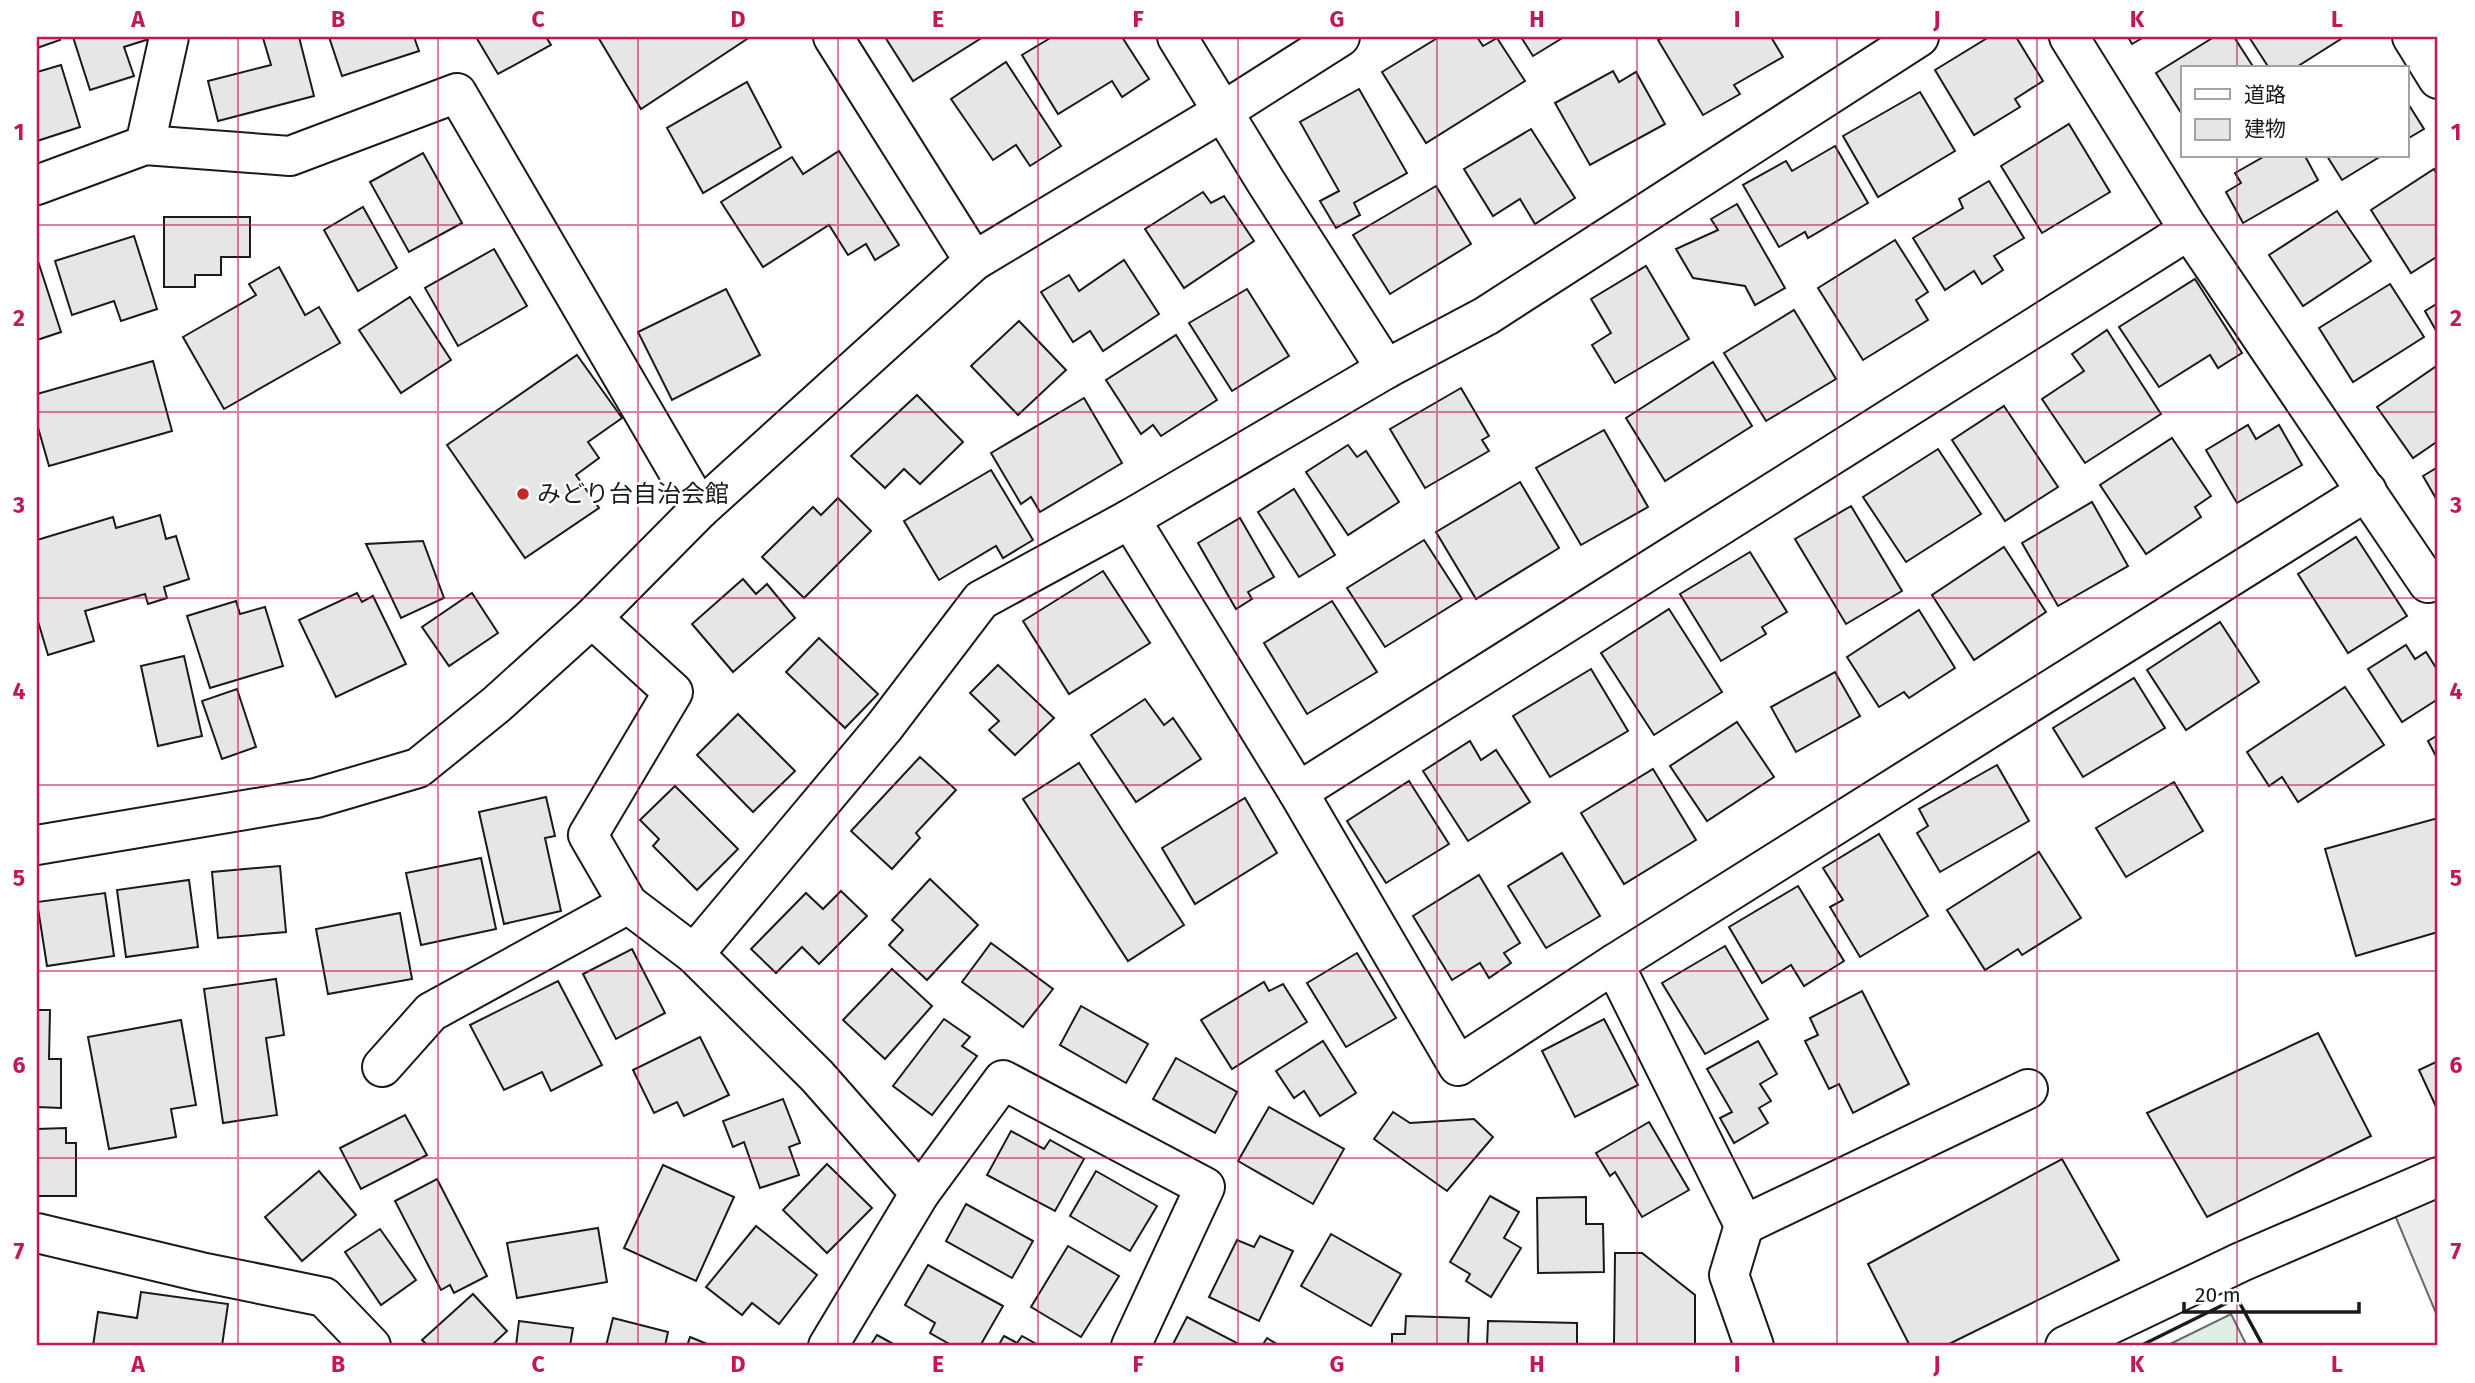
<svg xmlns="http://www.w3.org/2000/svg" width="2475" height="1383" font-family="'Fira Sans','Noto Sans JP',sans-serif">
	<rect width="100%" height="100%" fill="#fff"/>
	<!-- green -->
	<polygon fill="#e0efe3" stroke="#6a6a6a" stroke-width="2" points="2231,1314 2247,1346 2166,1346"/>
	<!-- parking -->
	<polygon fill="#ededed" stroke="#6a6a6a" stroke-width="2" points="2438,1195 2438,1318 2394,1213"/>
	<!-- building -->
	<g fill="#e6e6e6" stroke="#1a1a1a" stroke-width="2">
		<polygon points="37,37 59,37 60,40 37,48"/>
		<polygon points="73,37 145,37 146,40 124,47 134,76 90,90"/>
		<polygon points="299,37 314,96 218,121 208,81 271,65 263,38"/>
		<polygon points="329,37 414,37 419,51 342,76"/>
		<polygon points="476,37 546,37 551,45 498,74"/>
		<polygon points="598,37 750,37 641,109"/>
		<polygon points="885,37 983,37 913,81"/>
		<polygon points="1052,37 1122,37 1149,79 1122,97 1112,81 1058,114 1022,55"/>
		<polygon points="1439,37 1477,37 1483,46 1497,38 1525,81 1426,143 1382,72"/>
		<polygon points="1521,37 1564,37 1533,56"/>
		<polygon points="1665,37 1771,37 1783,57 1734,85 1740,94 1703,115 1658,40"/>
		<polygon points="1989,37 2016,37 2043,81 2015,99 2020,107 1974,135 1935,70"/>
		<polygon points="2128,37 2144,37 2132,44"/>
		<polygon points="2214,37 2234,37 2254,68 2183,68 2183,116 2156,73"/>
		<polygon points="2249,37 2344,37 2295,68 2269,68"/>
		<polygon points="1006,62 1061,146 1030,166 1016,145 993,160 951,99"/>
		<polygon points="61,65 80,127 37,141 37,72"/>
		<polygon points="1613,71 1619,82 1636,72 1665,124 1590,165 1555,103"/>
		<polygon points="747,82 781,147 703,193 667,128"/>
		<polygon points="1359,89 1407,173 1354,203 1360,215 1336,228 1320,201 1339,191 1300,122"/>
		<polygon points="1920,92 1955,151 1878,197 1843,136"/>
		<polygon points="2407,102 2424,129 2407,139"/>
		<polygon points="2069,124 2110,192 2042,233 2001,166"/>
		<polygon points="1531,129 1575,198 1535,224 1520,199 1493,216 1464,169"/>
		<polygon points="1835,146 1868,203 1808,238 1805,232 1779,247 1743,185 1786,161 1792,171"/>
		<polygon points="839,151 899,245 875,260 866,244 848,255 829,225 763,267 721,202 792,157 803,174"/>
		<polygon points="423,153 462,223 409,252 370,182"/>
		<polygon points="2265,156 2305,156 2318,180 2243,223 2226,192 2241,183 2235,173"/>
		<polygon points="2327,156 2381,156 2342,180"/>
		<polygon points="2434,169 2438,176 2438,256 2411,273 2371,210"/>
		<polygon points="1989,181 2024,238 1994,256 2003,270 1982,284 1974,271 1945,290 1913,238 1963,208 1959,199"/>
		<polygon points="1436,186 1471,244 1390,294 1353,235"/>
		<polygon points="1203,192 1211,203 1224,196 1254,241 1184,288 1145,229"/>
		<polygon points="1737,204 1785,288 1755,305 1745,286 1693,278 1676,249 1718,230 1711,219"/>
		<polygon points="363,207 397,268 358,291 324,230"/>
		<polygon points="2337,211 2371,261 2303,306 2269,255"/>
		<polygon points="164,217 250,217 250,257 221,257 221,275 195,275 195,287 164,287"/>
		<polygon points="134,236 157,309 121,321 114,301 72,315 55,261"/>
		<polygon points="1895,240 1928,292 1916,300 1928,320 1863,360 1818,288"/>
		<polygon points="494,249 527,306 458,346 425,288"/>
		<polygon points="37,258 61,332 37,340"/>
		<polygon points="1124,260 1159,314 1103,351 1090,331 1073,342 1041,292 1069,275 1079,291"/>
		<polygon points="1646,266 1689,339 1615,383 1592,345 1611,333 1591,299"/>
		<polygon points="279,267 305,315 319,307 340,343 224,409 183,337 256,295 249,284"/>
		<polygon points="2195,279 2242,353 2218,368 2210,355 2159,387 2119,327"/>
		<polygon points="2390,284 2424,337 2353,382 2319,328"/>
		<polygon points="726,289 760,355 672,400 638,332"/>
		<polygon points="1247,289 1289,356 1232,391 1189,323"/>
		<polygon points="410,297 451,360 401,393 359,330"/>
		<polygon points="2438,303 2438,334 2425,311"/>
		<polygon points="1794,310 1836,379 1766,421 1724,353"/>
		<polygon points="1019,321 1066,370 1018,415 971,366"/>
		<polygon points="2107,330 2161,414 2085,463 2042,399 2084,371 2072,354"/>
		<polygon points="1176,335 1217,400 1161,436 1153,425 1141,434 1106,380"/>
		<polygon points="577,355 622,418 588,442 599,458 576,475 599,508 525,558 447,445"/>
		<polygon points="153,361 172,431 49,466 37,424 37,394"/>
		<polygon points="1713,362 1752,426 1665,481 1626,418"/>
		<polygon points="2438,365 2438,441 2413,458 2377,407"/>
		<polygon points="1461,388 1489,436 1482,440 1489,451 1425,488 1390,429"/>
		<polygon points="917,395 963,442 920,484 904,469 885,488 851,456"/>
		<polygon points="1084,398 1122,463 1040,512 1031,497 1021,504 991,453"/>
		<polygon points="2004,406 2058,487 2005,521 1952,440"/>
		<polygon points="2248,425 2256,439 2279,425 2302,465 2237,503 2206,450"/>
		<polygon points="1604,430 1648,507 1581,545 1536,468"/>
		<polygon points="2172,438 2211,496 2195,507 2201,517 2146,554 2100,485"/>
		<polygon points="1348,445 1357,457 1366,451 1399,502 1348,535 1306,472"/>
		<polygon points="1938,449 1981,514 1906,562 1863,497"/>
		<polygon points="2438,467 2438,502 2423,476"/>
		<polygon points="991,470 1033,540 1003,558 996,546 939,580 904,521"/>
		<polygon points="1520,482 1559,548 1476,599 1436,532"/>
		<polygon points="1294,489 1335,555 1299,577 1258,512"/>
		<polygon points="838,498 871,531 804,598 762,557 813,507 821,515"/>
		<polygon points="2092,502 2128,566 2058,606 2022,543"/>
		<polygon points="1851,506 1902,591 1846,624 1795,539"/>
		<polygon points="160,515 166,539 176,536 189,579 164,587 167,598 148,604 145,594 85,611 94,641 48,655 37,618 37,540 113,517 116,528"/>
		<polygon points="1240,518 1274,577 1248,592 1252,599 1236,609 1198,543"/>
		<polygon points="2356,537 2407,616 2348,653 2298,574"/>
		<polygon points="1424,540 1462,599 1385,647 1347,588"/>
		<polygon points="423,541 444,598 401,618 366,544"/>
		<polygon points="2004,547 2046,612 1974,660 1932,595"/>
		<polygon points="1750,552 1787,612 1762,627 1766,634 1721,661 1680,594"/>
		<polygon points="1103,571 1150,643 1069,694 1023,621"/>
		<polygon points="743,579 756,594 767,584 795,618 733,672 692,624"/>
		<polygon points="357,593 362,602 373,596 406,664 336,697 299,620"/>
		<polygon points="472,593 498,633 449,666 422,627"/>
		<polygon points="236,601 240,614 265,607 283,666 210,688 187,616"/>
		<polygon points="1332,601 1377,672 1307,714 1264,643"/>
		<polygon points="1669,609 1722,692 1654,735 1601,653"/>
		<polygon points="1919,610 1955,668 1909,698 1904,692 1879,707 1847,657"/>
		<polygon points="2220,622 2259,682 2186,730 2147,670"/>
		<polygon points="819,638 878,694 845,728 786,672"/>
		<polygon points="2406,645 2415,659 2426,652 2438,671 2438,699 2402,722 2368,669"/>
		<polygon points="184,656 202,736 158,746 141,666"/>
		<polygon points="998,665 1054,718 1015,755 989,730 999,721 970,693"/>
		<polygon points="1591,669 1628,731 1550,777 1513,716"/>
		<polygon points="1835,672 1860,716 1796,752 1771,707"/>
		<polygon points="2134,678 2165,728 2083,777 2053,728"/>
		<polygon points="2345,687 2384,745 2298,802 2282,777 2269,786 2247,752"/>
		<polygon points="237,689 256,747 222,759 202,701"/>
		<polygon points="1145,699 1164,725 1173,718 1201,759 1136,802 1091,735"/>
		<polygon points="738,714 795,771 753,812 697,755"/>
		<polygon points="1737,722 1774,777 1707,821 1670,766"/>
		<polygon points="2438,735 2438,760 2428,741"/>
		<polygon points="1470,741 1481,760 1496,750 1530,802 1468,841 1423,771"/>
		<polygon points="920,757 956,790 916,833 920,838 892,869 851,831"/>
		<polygon points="1079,763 1184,925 1128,961 1023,799"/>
		<polygon points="1997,765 2029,821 1940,872 1917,833 1928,826 1919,809"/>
		<polygon points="1653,769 1696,840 1624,884 1581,813"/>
		<polygon points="1409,781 1449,844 1386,883 1347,821"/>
		<polygon points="2174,782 2203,831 2126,877 2096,828"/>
		<polygon points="675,786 738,849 697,890 653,846 659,839 640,820"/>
		<polygon points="546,797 555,836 545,838 561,911 504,924 479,812"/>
		<polygon points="1245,798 1277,853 1195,904 1162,848"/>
		<polygon points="2438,818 2438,932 2356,956 2325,849"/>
		<polygon points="1879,834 1928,916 1860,957 1830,907 1843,900 1823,868"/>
		<polygon points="2039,852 2081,918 2022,955 2018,949 1985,970 1947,910"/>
		<polygon points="1562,853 1600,916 1546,948 1508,886"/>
		<polygon points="481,858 496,929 421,945 406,873"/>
		<polygon points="280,866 286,932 218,938 212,872"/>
		<polygon points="1479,875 1520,943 1504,953 1511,963 1489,978 1480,963 1452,980 1413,916"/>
		<polygon points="930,879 978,925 927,980 889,945 903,930 892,920"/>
		<polygon points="189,880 198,947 126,957 117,890"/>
		<polygon points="1798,886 1844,961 1804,986 1791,965 1762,983 1729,927"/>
		<polygon points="841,891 867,916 819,964 802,947 776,973 751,949 806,893 823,909"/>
		<polygon points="105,893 114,956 47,966 37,902"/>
		<polygon points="400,913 412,979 328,994 316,929"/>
		<polygon points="991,943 1053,989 1023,1027 962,982"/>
		<polygon points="1725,946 1768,1019 1705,1054 1662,983"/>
		<polygon points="632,949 665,1013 616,1039 583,974"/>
		<polygon points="1357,953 1396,1018 1346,1047 1307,983"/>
		<polygon points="892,969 932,1006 885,1059 843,1020"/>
		<polygon points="276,979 284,1035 266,1038 277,1115 223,1123 204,989"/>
		<polygon points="558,981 602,1065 551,1091 542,1072 504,1090 470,1025"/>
		<polygon points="1264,982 1269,991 1283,984 1307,1022 1232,1069 1201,1020"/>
		<polygon points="1862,991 1909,1084 1853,1113 1839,1084 1829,1089 1805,1041 1818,1035 1810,1018"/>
		<polygon points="1081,1006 1148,1044 1126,1083 1060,1045"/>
		<polygon points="37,1010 50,1010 49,1059 61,1059 61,1108 37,1107"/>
		<polygon points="944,1019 970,1037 962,1046 977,1056 932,1115 893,1086"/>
		<polygon points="1604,1019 1638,1085 1575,1117 1542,1051"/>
		<polygon points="181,1020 196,1105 171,1109 176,1137 109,1149 88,1037"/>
		<polygon points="2318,1033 2371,1136 2207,1217 2147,1113"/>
		<polygon points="700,1037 729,1095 684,1116 677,1102 654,1113 633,1070"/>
		<polygon points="1323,1041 1356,1093 1320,1116 1304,1091 1294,1098 1276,1071"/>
		<polygon points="1758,1041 1777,1074 1760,1084 1771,1101 1759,1108 1768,1123 1734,1143 1720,1118 1732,1112 1707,1069"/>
		<polygon points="1176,1058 1237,1092 1215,1133 1153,1099"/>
		<polygon points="2438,1061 2438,1111 2419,1070"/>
		<polygon points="783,1099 800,1143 789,1147 799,1175 760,1188 744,1142 733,1147 723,1121"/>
		<polygon points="1269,1107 1344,1149 1313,1204 1238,1161"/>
		<polygon points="1393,1112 1410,1123 1474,1119 1493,1137 1447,1191 1374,1139"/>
		<polygon points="405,1115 427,1155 361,1189 340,1148"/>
		<polygon points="1649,1122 1689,1190 1642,1217 1615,1172 1610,1176 1596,1153"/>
		<polygon points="66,1128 66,1143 76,1143 76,1196 37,1196 37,1129"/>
		<polygon points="1011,1131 1044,1149 1050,1140 1084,1159 1055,1211 987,1175"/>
		<polygon points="2062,1159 2119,1260 1945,1346 1910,1346 1868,1264"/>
		<polygon points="827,1164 872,1208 827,1253 783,1210"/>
		<polygon points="663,1165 734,1197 696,1281 624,1248"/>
		<polygon points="319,1171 356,1215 302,1261 265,1217"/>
		<polygon points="1096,1171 1157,1206 1130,1251 1070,1216"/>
		<polygon points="437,1179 487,1276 454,1293 450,1285 441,1290 395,1201"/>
		<polygon points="1490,1196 1519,1212 1504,1238 1521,1248 1491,1297 1466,1281 1470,1274 1450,1262"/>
		<polygon points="1586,1197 1586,1224 1603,1224 1604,1272 1538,1273 1537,1198"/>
		<polygon points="966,1204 1033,1241 1012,1278 946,1241"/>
		<polygon points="756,1226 817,1275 779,1324 752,1303 742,1315 706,1287"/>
		<polygon points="598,1228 607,1282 517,1298 507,1243"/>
		<polygon points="380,1229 416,1280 381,1305 345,1252"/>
		<polygon points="1331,1234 1401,1274 1371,1326 1301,1286"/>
		<polygon points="1260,1236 1293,1251 1259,1321 1209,1297 1237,1240 1254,1247"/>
		<polygon points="1068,1246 1119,1276 1081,1337 1031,1307"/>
		<polygon points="1615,1253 1642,1253 1695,1295 1695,1346 1614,1346"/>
		<polygon points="928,1265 1003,1306 980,1346 953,1346 930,1333 935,1323 905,1305"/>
		<polygon points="141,1292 228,1304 222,1346 93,1346 98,1312 137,1318"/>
		<polygon points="473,1294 507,1331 491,1346 428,1346 422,1340"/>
		<polygon points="1406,1316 1469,1318 1468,1346 1392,1346 1392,1334 1405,1334"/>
		<polygon points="1187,1317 1237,1343 1235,1346 1172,1346"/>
		<polygon points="613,1318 668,1332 665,1346 606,1346"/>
		<polygon points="519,1321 573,1328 570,1346 516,1346"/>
		<polygon points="1488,1321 1577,1323 1577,1346 1487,1346"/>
		<polygon points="877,1335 897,1346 870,1346"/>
		<polygon points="1004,1336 1017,1343 1022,1336 1040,1346 998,1346"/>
		<polygon points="690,1337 712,1346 687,1346"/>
		<polygon points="1267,1338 1280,1346 1262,1346"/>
	</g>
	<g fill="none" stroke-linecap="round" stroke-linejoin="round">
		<defs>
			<g id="minor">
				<polyline points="833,37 974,261"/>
				<polyline points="1177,37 1266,182 1386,369"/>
				<polyline points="2069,37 2189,230 2428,583 2438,579"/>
				<polyline points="2412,37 2438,79"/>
				<polyline points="145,145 169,37"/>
				<polyline points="37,185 145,145 290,156 457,93 700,509"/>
				<polyline points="1130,519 1298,792 1458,1066 1614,964 2367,491"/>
				<polyline points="592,618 673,692 588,835 628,904 694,954 817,1076 920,1193"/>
				<polyline points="1298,792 2189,230"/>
				<polyline points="37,845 316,798 418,768 497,704 592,618 700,509 974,261 1222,112 1340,37"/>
				<polyline points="694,954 885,726 981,600 1130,519 1386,369 1486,316 1919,37"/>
				<polyline points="1614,964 1744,1225 2028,1089"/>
				<polyline points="382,1067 431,1012 628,904"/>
				<polyline points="1744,1225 1729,1275 1754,1346"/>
				<polyline points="37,1233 201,1272 324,1297 371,1346"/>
				<polyline points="828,1346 920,1193 1003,1080 1205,1187 1131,1346"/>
				<polyline points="2065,1346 2241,1262 2438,1177"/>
			</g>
		</defs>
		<!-- minor casing -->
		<use href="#minor" stroke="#1a1a1a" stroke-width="42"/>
		<!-- minor -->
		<use href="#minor" stroke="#fff" stroke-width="38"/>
		<!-- wall -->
		<polyline stroke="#1a1a1a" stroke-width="3.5" points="2140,1346 2237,1298 2263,1346"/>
	</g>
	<!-- grid -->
	<path fill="none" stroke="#c2185b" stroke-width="2" stroke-opacity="0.55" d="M238,37V1346M438,37V1346M638,37V1346M838,37V1346M1038,37V1346M1238,37V1346M1437,37V1346M1637,37V1346M1837,37V1346M2037,37V1346M2237,37V68M2237,156V1346M37,225H2438M37,412H2438M37,598H2438M37,785H2438M37,971H2438M37,1158H2438"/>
	<!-- markers -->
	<circle fill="#c62828" stroke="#fff" stroke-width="2.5" cx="523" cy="494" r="7"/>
	<g text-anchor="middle" stroke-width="5" stroke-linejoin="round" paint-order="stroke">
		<!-- poi labels -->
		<g font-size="24" fill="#1a1a1a" stroke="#fff" text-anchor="start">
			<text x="537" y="502">みどり台自治会館</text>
		</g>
	</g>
	<!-- border -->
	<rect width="2475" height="1383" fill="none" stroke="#ffffff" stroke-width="77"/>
	<!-- legend -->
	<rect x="2181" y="66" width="228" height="91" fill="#ffffff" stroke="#a3a3a3" stroke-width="2"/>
	<rect x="2195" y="89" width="35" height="10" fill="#ffffff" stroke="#a3a3a3" stroke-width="2"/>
	<text x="2244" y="102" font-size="21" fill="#1a1a1a">道路</text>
	<rect x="2195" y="119" width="35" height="21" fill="#e6e6e6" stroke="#a3a3a3" stroke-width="2"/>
	<text x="2244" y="136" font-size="21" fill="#1a1a1a">建物</text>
	<!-- scale -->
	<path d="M2184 1302v10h175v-10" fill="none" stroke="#1a1a1a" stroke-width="3.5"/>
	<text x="2195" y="1302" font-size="21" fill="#1a1a1a" stroke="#ffffff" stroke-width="5" paint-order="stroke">20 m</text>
	<rect x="38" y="38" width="2398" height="1306" fill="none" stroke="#c2185b" stroke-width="2.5"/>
	<g font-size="23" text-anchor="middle" font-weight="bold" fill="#c2185b">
		<text x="138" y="27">A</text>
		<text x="338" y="27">B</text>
		<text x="538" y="27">C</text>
		<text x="738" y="27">D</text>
		<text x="938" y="27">E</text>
		<text x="1138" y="27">F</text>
		<text x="1337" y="27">G</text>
		<text x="1537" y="27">H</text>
		<text x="1737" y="27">I</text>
		<text x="1937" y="27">J</text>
		<text x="2137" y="27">K</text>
		<text x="2337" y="27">L</text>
		<text x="19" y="140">1</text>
		<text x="2456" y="140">1</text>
		<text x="19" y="326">2</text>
		<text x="2456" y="326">2</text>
		<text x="19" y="513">3</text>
		<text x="2456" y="513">3</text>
		<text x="19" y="699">4</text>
		<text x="2456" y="699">4</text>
		<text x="19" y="886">5</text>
		<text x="2456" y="886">5</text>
		<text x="19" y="1073">6</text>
		<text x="2456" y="1073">6</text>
		<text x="19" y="1259">7</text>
		<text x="2456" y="1259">7</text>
		<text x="138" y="1372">A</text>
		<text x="338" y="1372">B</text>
		<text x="538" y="1372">C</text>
		<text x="738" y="1372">D</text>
		<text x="938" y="1372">E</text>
		<text x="1138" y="1372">F</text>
		<text x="1337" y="1372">G</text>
		<text x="1537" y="1372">H</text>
		<text x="1737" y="1372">I</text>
		<text x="1937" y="1372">J</text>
		<text x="2137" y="1372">K</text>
		<text x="2337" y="1372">L</text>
	</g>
</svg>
